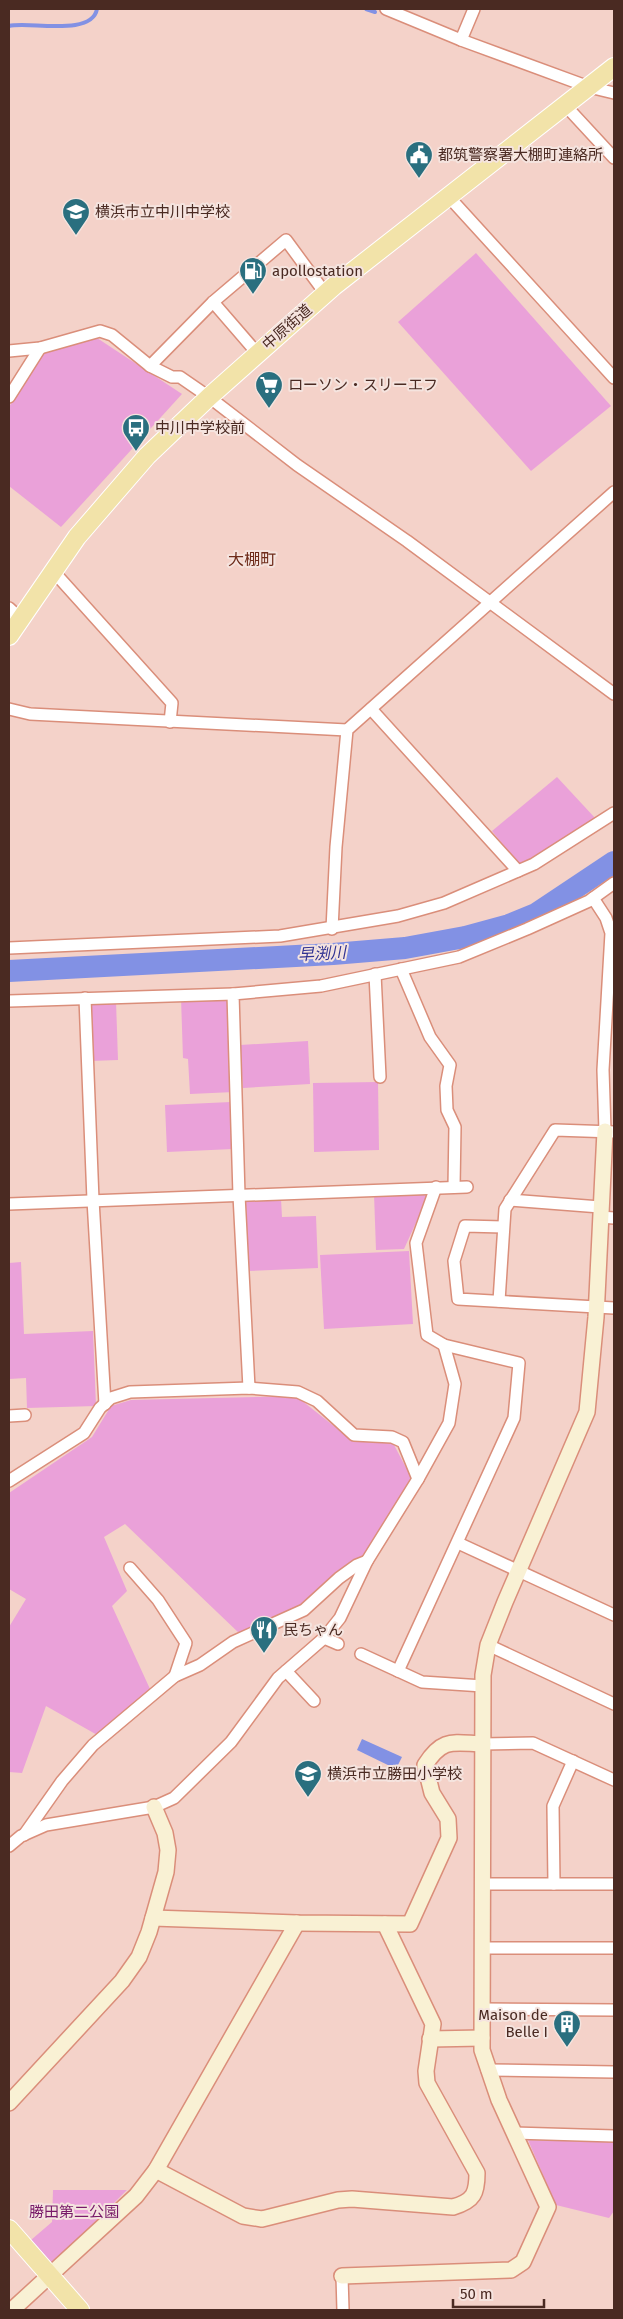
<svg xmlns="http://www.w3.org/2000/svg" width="623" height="2319" font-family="'Fira Sans','Noto Sans JP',sans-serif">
	<rect width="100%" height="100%" fill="#f4d2c9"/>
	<!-- green -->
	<g fill="#eaa1d9">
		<polygon points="476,253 611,406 531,471 398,322"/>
		<polygon points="97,338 182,394 61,527 9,486 9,407 44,349"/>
		<polygon points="557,777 596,819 520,866 492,831"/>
		<polygon points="230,996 234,1092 190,1094 188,1059 183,1058 181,998"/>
		<polygon points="116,1001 118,1060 90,1061 88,1002"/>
		<polygon points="308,1041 310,1084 243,1088 240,1045"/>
		<polygon points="378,1082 379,1150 314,1152 313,1083"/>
		<polygon points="231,1102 233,1149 167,1152 165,1105"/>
		<polygon points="430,1192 404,1249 376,1250 374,1194"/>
		<polygon points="281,1199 282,1217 316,1216 318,1268 248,1271 246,1200"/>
		<polygon points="409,1251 413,1324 324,1329 320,1255"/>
		<polygon points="21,1262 24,1334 93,1331 96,1406 27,1408 26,1378 9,1379 9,1263"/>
		<polygon points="296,1396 349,1438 393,1443 412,1479 364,1554 301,1607 240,1634 125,1524 104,1537 127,1591 112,1606 150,1689 99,1736 46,1706 22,1773 9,1772 9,1627 26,1599 9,1589 9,1493 92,1437 111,1406 131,1400"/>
		<polygon points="528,2140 614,2142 614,2211 609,2218 556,2205"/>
		<polygon points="53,2190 127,2190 53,2264 31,2240 52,2222"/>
	</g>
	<!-- water -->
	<polygon fill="#8291e4" points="362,1739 402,1757 396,1769 357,1750"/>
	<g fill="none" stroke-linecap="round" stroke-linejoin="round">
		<!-- stream -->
		<g stroke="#8291e4" stroke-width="4">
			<polyline points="366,9 375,12"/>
			<path d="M9,26C28,21 92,37 97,9"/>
		</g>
		<!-- river -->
		<polyline stroke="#8291e4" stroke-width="22" points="9,971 333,954 405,948 465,937 509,925 536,914 614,862"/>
		<defs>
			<g id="street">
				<polyline points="386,9 461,40 589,87 614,93"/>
				<polyline points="461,40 474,9"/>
				<polyline points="565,105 614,158"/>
				<polyline points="449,197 614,378"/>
				<polyline points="213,302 257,353"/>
				<polyline points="9,351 40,348 100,331 112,335 150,366 172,377 180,377 209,397 297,465 407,541 614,694"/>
				<polyline points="150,366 213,302 286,240 325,293"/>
				<polyline points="9,397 40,348"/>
				<polyline points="54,572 172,703 170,722"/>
				<polyline points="9,608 21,619"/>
				<polyline points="9,709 30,714 347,730"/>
				<polyline points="371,709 518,871"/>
				<polyline points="593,898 606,918 611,933 603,1070 605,1131"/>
				<polyline points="332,929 336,847 347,730 614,492"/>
				<polyline points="9,948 280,936 398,916 444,903 534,864 614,813"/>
				<polyline points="401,969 430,1037 450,1065 446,1086 447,1110 455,1127 454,1187"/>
				<polyline points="375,974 380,1077"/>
				<polyline points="85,998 93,1200 105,1404"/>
				<polyline points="9,1001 233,994"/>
				<polyline points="510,1200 600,1207"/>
				<polyline points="9,1204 467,1187"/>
				<polyline points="600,1217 614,1218"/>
				<polyline points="503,1227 465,1226 454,1261 458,1299 614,1308"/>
				<polyline points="499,1301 505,1209 555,1130 614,1132"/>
				<polyline points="249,1388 239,1195 233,994 321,986 459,957 527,929 589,901 614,883"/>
				<polyline points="9,1416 25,1415"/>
				<polyline points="9,1481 84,1433 100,1408 111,1398 130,1392 249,1388 298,1392 317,1401 354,1435 392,1437 403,1442 418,1479"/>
				<polyline points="458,1543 614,1615"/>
				<polyline points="130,1568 158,1600 186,1643 175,1676"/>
				<polyline points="324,1638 338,1644"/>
				<polyline points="488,1645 614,1704"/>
				<polyline points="361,1654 422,1682 483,1686"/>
				<polyline points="286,1671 314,1701"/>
				<polyline points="398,1671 514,1418 519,1363 444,1345 427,1335 416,1243 436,1187"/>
				<polyline points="483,1744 533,1743 614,1780"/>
				<polyline points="24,1835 62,1781 93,1745 175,1676 200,1665 233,1642 304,1610 339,1578 357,1565 367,1561"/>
				<polyline points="9,1846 21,1836 46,1825 154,1807 174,1798 231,1742 278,1678 324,1638 340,1618 367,1561 418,1479 449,1423 455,1384 444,1345"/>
				<polyline points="484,1884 614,1884"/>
				<polyline points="554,1884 553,1806 573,1761"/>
				<polyline points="483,1948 614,1948"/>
				<polyline points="483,2009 614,2010"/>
				<polyline points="487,2070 614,2072"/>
				<polyline points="514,2133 614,2136"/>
				<polyline points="342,2276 343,2310"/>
			</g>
			<g id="secondary">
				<path d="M153,1918L297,1923L410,1924L449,1838L448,1819L432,1793L425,1765C443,1737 453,1743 483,1744"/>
				<polyline points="430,2039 482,2038"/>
				<polyline points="9,2103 122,1981 139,1957 149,1932 166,1872 168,1850 165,1833 154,1807"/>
				<path d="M156,2170L243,2216L262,2219L338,2200L352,2199L453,2207C474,2201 477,2193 477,2173L427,2083L426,2071L433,2024L385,1924"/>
				<polyline points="342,2276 511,2270 523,2262 548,2207 499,2100 482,2050 483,1675 488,1645 505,1602 587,1412 596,1317 605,1131"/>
				<polyline points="12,2310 136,2196 156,2170 297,1923"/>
			</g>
			<g id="primary">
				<polyline points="9,636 77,537 147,456 209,397 334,286 614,67"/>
				<polyline points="9,2229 80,2310"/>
			</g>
		</defs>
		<!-- street casing -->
		<use href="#street" stroke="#da8e7a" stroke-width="14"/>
		<!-- secondary casing -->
		<use href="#secondary" stroke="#da8e7a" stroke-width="18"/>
		<!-- primary casing -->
		<use href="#primary" stroke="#fff" stroke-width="20"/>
		<!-- street -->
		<use href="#street" stroke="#fff" stroke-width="11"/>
		<!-- secondary -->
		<use href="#secondary" stroke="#f9f1d4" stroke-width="15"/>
		<!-- primary -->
		<use href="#primary" stroke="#f2e3a9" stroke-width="18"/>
	</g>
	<!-- icons -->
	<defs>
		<symbol id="civic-pin" viewBox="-11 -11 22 30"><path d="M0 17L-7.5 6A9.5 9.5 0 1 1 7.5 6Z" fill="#2a6f7f" stroke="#f5e4df"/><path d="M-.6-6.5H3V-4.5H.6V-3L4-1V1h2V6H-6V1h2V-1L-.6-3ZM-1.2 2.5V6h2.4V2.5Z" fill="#fff"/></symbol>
		<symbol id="school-pin" viewBox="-11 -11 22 30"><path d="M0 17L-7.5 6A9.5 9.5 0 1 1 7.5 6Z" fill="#2a6f7f" stroke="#f5e4df"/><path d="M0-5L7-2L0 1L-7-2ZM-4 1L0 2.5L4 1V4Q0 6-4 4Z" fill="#fff"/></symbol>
		<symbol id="fuel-pin" viewBox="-11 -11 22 30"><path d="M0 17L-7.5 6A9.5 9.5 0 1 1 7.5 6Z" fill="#2a6f7f" stroke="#f5e4df"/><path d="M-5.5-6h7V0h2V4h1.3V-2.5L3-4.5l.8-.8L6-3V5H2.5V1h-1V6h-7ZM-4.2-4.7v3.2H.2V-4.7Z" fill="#fff"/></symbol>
		<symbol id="supermarket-pin" viewBox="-11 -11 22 30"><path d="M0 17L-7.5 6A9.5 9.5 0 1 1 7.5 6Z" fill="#2a6f7f" stroke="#f5e4df"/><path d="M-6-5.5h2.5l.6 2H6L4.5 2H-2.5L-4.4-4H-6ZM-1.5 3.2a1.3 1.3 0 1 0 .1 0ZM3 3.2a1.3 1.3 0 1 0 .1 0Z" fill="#fff"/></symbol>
		<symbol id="bus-pin" viewBox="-11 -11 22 30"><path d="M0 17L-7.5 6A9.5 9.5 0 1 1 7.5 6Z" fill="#2a6f7f" stroke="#f5e4df"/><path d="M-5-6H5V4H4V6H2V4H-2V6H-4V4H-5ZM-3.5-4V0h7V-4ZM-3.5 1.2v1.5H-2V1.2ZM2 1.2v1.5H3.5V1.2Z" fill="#fff"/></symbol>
		<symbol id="restaurant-pin" viewBox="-11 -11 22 30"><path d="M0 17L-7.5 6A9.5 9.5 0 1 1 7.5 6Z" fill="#2a6f7f" stroke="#f5e4df"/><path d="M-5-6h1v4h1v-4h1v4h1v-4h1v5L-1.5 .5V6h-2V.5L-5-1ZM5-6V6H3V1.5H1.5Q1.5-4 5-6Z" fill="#fff"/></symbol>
		<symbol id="building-pin" viewBox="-11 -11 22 30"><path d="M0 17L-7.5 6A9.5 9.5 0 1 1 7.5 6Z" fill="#2a6f7f" stroke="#f5e4df"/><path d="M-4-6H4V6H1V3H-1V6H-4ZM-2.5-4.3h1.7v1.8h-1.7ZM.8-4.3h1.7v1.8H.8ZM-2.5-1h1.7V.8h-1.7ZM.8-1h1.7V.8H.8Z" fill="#fff"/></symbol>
	</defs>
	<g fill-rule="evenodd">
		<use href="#civic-pin" x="403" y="139" width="32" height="43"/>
		<use href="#school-pin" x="60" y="196" width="32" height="43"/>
		<use href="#fuel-pin" x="237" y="255" width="32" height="43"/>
		<use href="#supermarket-pin" x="253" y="369" width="32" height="43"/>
		<use href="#bus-pin" x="120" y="412" width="32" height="43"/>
		<use href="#restaurant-pin" x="248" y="1614" width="32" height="43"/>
		<use href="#school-pin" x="292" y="1758" width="32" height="43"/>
		<use href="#building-pin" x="551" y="2008" width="32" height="43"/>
	</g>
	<g text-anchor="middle" stroke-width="4" stroke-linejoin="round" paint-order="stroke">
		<!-- poi labels -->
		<g font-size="15" fill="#4a2a22" stroke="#f5e4df" text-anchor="start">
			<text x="438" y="160">都筑警察署大棚町連絡所</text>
			<text x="95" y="217">横浜市立中川中学校</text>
			<text x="272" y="276">apollostation</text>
			<text x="288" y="390">ローソン・スリーエフ</text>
			<text x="155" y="433">中川中学校前</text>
			<text x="283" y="1635">民ちゃん</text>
			<text x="327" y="1779">横浜市立勝田小学校</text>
			<text x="548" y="2020" text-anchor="end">Maison de<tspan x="548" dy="17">Belle I</tspan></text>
		</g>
		<!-- street labels -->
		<g font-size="15" fill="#4a2a22" stroke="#f5e4df">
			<text transform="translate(287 327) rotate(-41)" y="5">中原街道</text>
		</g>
		<!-- park labels -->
		<g font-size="15" fill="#781a69" stroke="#f5e4df">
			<text x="74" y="2217">勝田第二公園</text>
		</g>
		<!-- neighbourhood labels -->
		<g font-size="16" fill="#6e2c1b" stroke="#f5e4df">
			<text x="252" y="565">大棚町</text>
		</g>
		<!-- water labels -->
		<g font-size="16" font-style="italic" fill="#303292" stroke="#f5e4df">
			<text transform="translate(322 953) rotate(-3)" y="6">早渕川</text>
		</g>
	</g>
	<!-- border -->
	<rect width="623" height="2319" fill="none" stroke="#4a2a22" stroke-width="20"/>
	<!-- scale -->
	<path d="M453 2299v8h91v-8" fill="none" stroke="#4a2a22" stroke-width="2.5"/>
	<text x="460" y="2299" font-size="15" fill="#4a2a22" stroke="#f5e4df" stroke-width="4" paint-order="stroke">50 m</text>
</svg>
